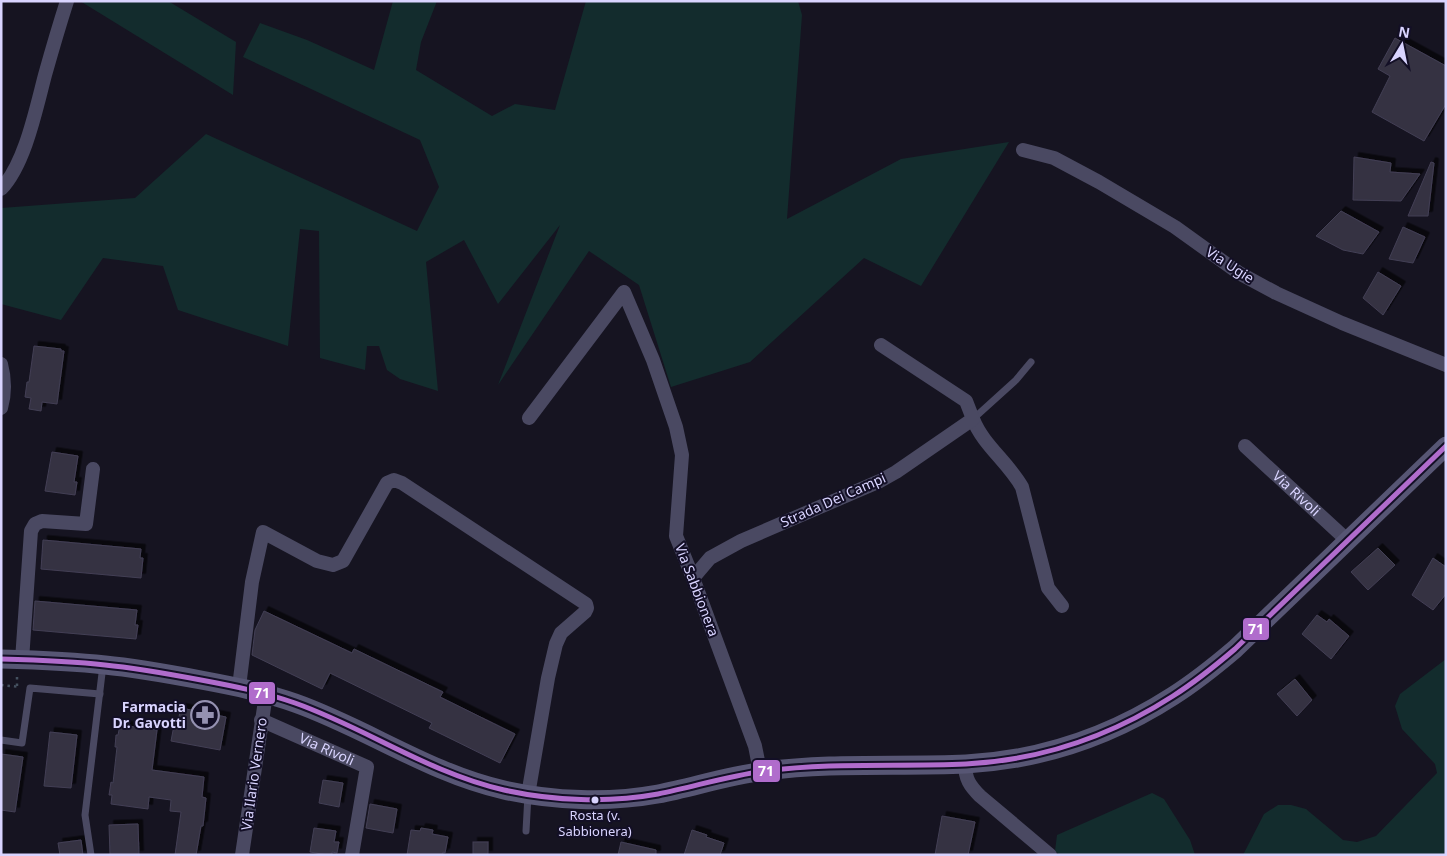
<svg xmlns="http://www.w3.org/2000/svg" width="1447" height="856" font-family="'Noto Sans',sans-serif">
	<defs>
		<filter id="shadow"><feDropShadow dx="4.5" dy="-4.5" stdDeviation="0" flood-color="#0009"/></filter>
	</defs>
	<rect width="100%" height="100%" fill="#161421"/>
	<!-- green -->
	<g fill="#132c2d">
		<polygon points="80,1 168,1 236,42 233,95"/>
		<polygon points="393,1 437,1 421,42 416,70 492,116 515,104 555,110 586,1 798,1 802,15 787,219 901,159 1009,142 921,286 864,258 750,362 671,387 639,285 589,251 498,385 560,225 498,304 464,240 426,262 438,391 400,379 387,370 379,346 367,346 365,370 320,358 319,231 300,229 288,346 178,310 163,266 103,258 61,320 1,304 1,208 135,198 206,134 417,231 439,187 420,140 243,57 260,23 307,40 374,70"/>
		<polygon points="1446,659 1446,855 1243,855 1264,814 1278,805 1291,805 1306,809 1343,840 1357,842 1376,836 1437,773 1435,764 1402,729 1395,706 1400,694"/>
		<polygon points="1152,793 1164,799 1190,840 1195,855 1060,855 1055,851 1057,835"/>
	</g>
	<!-- building -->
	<g fill="#343243" stroke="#433f54" filter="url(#shadow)">
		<polygon points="1395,38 1446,66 1446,104 1424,141 1372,112 1390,76 1378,69"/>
		<polygon points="1354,157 1391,163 1390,172 1420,174 1401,201 1353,200"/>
		<polygon points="1431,162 1434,163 1428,216 1408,216"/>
		<polygon points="1341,211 1379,232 1363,254 1343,250 1316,236"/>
		<polygon points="1403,227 1425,237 1413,263 1389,259"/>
		<polygon points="1378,272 1401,286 1383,315 1363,298"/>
		<polygon points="34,346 61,349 61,351 64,351 57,404 42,402 41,411 29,409 31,398 25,397 27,382 29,382"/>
		<polygon points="52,452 78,456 74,482 77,482 75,495 45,491"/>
		<polygon points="43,540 141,549 140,558 143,558 141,578 41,569"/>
		<polygon points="1378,548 1395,565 1368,590 1351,572"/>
		<polygon points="1433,558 1446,567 1446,594 1433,610 1412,595"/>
		<polygon points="35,601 137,610 135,625 138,625 136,639 33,630"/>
		<polygon points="264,611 352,653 354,649 443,692 440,697 515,734 500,763 429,728 432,723 330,673 322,689 252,655 255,630"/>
		<polygon points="1317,615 1327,622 1329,619 1349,636 1331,659 1302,634"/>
		<polygon points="1295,679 1312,700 1297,716 1277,694"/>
		<polygon points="181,708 226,717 220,750 171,741 175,720 178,721"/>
		<polygon points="120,725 157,730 152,770 204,777 202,797 206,798 203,826 201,826 196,855 175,855 181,812 170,811 171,800 149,797 148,809 111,804 112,795 109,795 111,782 113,783 117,747 115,747 116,735 118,735"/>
		<polygon points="50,732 77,735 71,788 44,786"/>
		<polygon points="1,754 23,757 15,812 1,810"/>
		<polygon points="323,780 343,783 339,807 319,803"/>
		<polygon points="370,804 397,809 393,833 366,828"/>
		<polygon points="942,816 975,822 968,855 935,855"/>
		<polygon points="138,824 139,855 110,855 109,825"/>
		<polygon points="314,828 336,831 334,842 339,842 337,853 332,852 332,855 328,855 310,852"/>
		<polygon points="421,828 433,830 432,834 448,837 445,853 443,852 443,855 407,855 411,830 420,831"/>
		<polygon points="692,830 707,835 706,837 724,843 720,855 684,855"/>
		<polygon points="81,840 83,855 60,855 58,843"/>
		<rect x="473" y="842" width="15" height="13"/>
		<polygon points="621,842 656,850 656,855 618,855"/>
	</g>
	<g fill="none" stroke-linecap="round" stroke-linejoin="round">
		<!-- path -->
		<g stroke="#44505f" stroke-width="2.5" stroke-dasharray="2.5 4" stroke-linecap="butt">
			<polyline points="1,685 20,687"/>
			<polyline points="17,686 17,675"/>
		</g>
		<!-- lane -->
		<g stroke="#4a4962" stroke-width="7">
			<polyline points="973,419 1016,380 1031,362"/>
			<polyline points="1,740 22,743 30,688 100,694"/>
			<polyline points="526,831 528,795"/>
			<polyline points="91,855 85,815 103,665"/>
		</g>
		<!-- street -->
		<g stroke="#4a4962" stroke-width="14">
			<polyline points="1023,150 1054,158 1099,182 1175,227 1239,273 1276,293 1342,323 1446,365"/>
			<path d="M1,189C25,164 36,109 45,75C52,50 59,26 67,1"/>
			<path d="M1,364C5,379 5,394 1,408"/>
			<polyline points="529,418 624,292 653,360 676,427 682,455 676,536 693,578 755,746 760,771"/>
			<path d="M973,419C983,445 1008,462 1022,487L1048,588L1062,606"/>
			<path id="s1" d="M1245,446L1348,541"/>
			<polyline points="693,578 710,558 741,541 880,481 896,472 973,419 966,401 881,345"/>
			<polyline points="22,660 31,531 35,524 42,521 86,524 93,469"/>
			<polyline points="239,687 252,582 263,532 317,561 333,565 343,561 387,483 394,480 402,483 586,604 587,608 585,612 561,633 556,644 548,678 528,795"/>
			<path id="s2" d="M261,720L367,767L352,855"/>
			<path d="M965,764C965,779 970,786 980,796L1050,855"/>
			<polyline points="242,855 266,694"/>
		</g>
		<!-- secondary -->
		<path stroke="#575674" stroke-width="19" d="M1,659C36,660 70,661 105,665C137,668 169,674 201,680C233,686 264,692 295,703C366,728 429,773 504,790C553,801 609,803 658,794C694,787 730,775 766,771C832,762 899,767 966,764C1040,760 1111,736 1173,696C1195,682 1215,666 1235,649L1446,446"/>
		<defs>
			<path id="bus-1" d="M1,659C36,660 70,661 105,665C137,668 169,674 201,680C233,686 264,692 295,703C366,728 429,773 504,790C553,801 609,803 658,794C694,787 730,775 766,771C832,762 899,767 966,764C1040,760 1111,736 1173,696C1195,682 1215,666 1235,649L1446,446"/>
		</defs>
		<!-- bus-1 casing -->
		<use href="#bus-1" stroke="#130f26" stroke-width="9"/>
		<!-- bus-1 -->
		<use href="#bus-1" stroke="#b06ccc" stroke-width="5"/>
	</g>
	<!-- icons -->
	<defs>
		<symbol id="pharmacy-ring" viewBox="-11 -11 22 22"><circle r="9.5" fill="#130f26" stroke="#9591b1" stroke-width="1.5"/><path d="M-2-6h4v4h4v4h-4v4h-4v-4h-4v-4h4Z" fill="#9591b1"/></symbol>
	</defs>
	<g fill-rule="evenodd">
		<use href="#pharmacy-ring" x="189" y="699" width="32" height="32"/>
	</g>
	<!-- markers -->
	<circle fill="#d9d4ff" stroke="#130f26" stroke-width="2" cx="595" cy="800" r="4.5"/>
	<g text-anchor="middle" stroke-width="4" stroke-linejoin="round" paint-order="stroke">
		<!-- bus labels -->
		<g font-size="13" fill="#d9d4ff" stroke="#130f26">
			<text x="595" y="820">Rosta (v.<tspan x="595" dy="16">Sabbionera)</tspan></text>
		</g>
		<!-- street labels -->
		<g font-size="14" fill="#d9d4ff" stroke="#130f26">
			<text transform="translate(1230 265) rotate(33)" y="5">Via Ugie</text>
			<text dy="5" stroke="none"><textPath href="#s1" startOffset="70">Via Rivoli</textPath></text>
			<text transform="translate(833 500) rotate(-24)" y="5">Strada Dei Campi</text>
			<text transform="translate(697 590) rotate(69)" y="5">Via Sabbionera</text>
			<text dy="5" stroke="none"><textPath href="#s2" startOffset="72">Via Rivoli</textPath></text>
			<text transform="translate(254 774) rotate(-82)" y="5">Via Ilario Vernero</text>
		</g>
		<!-- poi labels -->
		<g font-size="14" font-weight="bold" fill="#d9d4ff" stroke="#130f26" text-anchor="end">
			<text x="186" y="712">Farmacia<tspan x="186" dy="16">Dr. Gavotti</tspan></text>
		</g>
	</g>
	<g stroke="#130f26" stroke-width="2">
		<rect x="1242" y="617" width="28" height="24" rx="5" fill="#b06ccc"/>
		<rect x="248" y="681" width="28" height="24" rx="5" fill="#b06ccc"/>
		<rect x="752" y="759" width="29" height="24" rx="5" fill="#b06ccc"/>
	</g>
	<g font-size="14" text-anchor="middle" font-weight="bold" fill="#fff">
		<text x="1256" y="634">71</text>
		<text x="262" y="698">71</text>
		<text x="766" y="776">71</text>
	</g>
	<!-- border -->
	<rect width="1447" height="856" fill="none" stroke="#d9d4ff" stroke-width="5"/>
	<!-- north arrow -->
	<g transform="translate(1402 45) rotate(10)" stroke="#130f26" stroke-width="4" paint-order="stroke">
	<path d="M0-4L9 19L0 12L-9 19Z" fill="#d9d4ff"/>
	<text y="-8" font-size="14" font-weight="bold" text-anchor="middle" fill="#d9d4ff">N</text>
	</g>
</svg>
